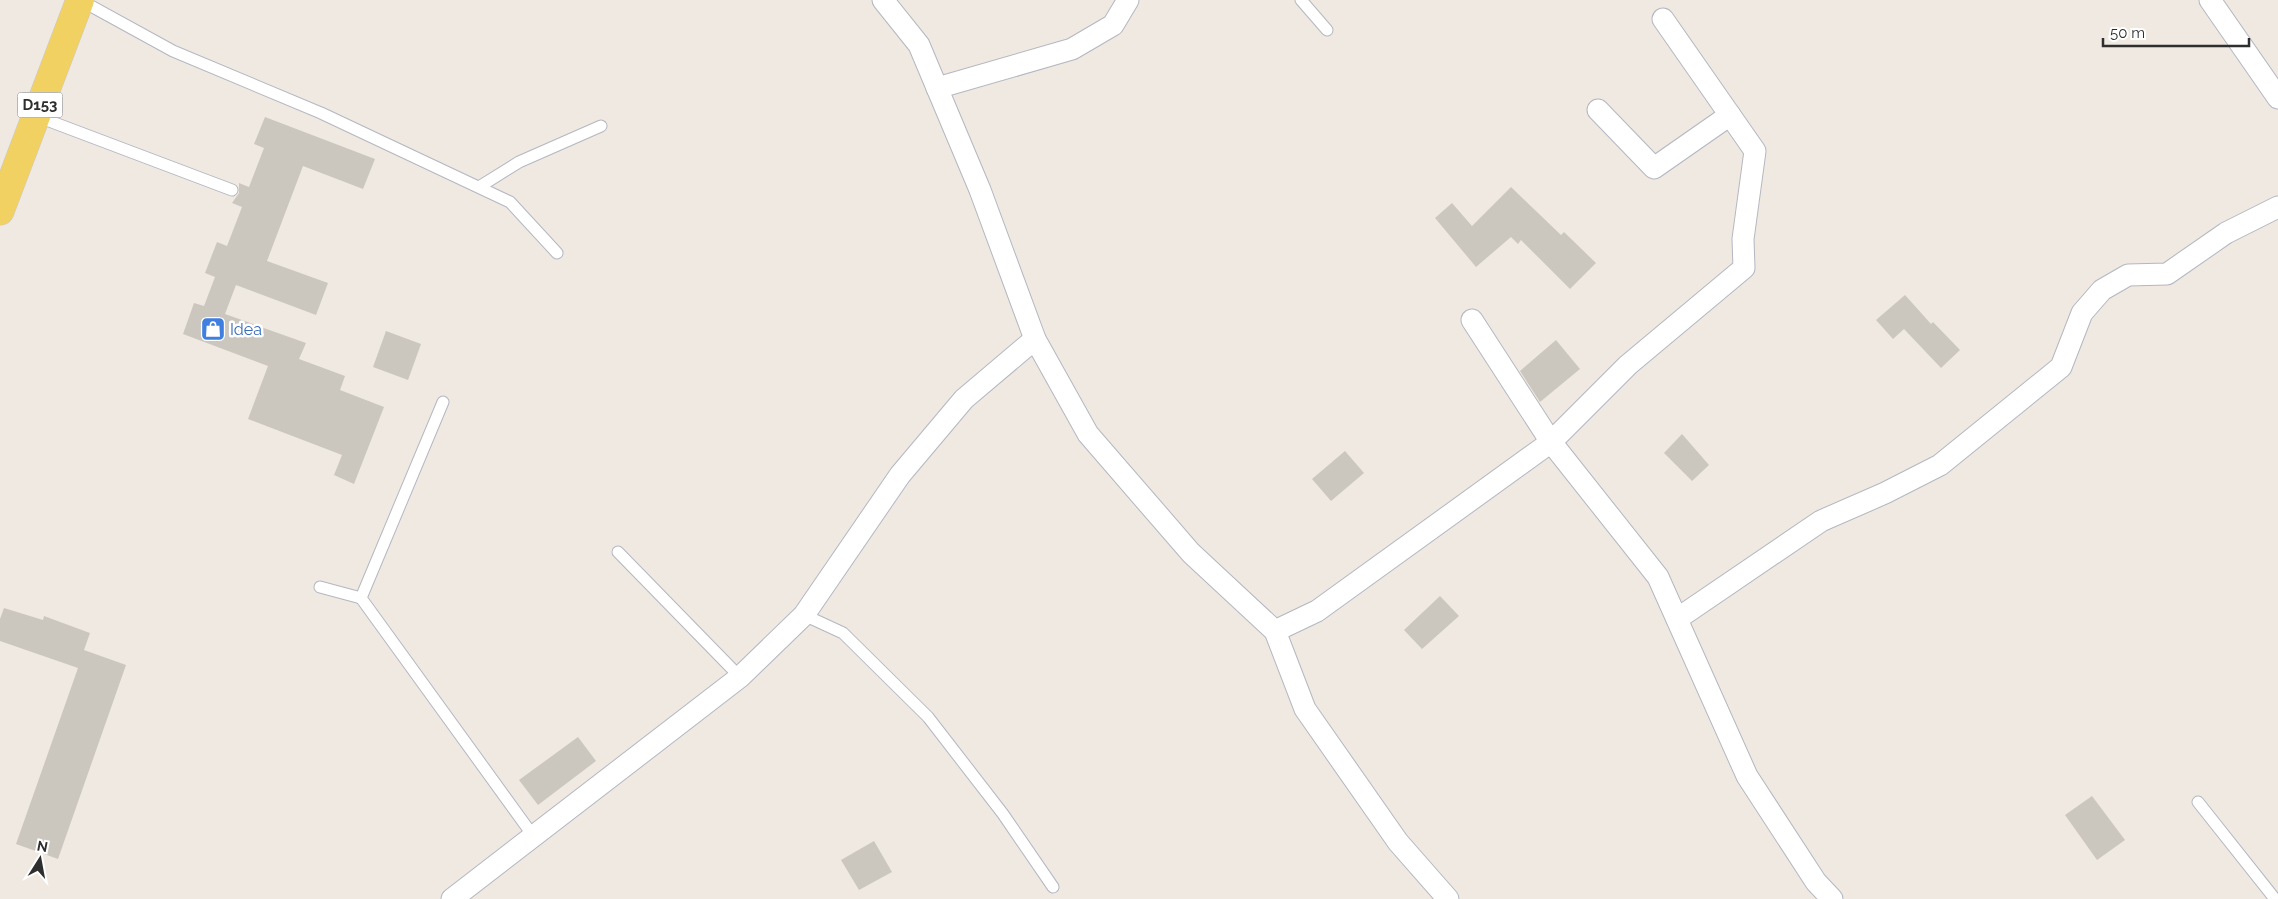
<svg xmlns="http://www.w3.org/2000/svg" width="2278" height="899" font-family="Raleway,sans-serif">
	<rect width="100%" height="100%" fill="#efe9e1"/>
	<!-- building -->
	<g fill="#cbc7bf">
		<polygon points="265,117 375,159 363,189 303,166 267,261 328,283 316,315 236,285 225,314 306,343 299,359 345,376 340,390 384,407 354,484 334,475 342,455 248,419 268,366 183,334 194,303 204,306 215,277 205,273 217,242 227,246 242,207 232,203 239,193 239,183 249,187 264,148 254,144"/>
		<polygon points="1511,187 1561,235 1564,232 1596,263 1570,289 1521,240 1518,244 1511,237 1476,267 1435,218 1452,203 1472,226"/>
		<polygon points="1905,295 1931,324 1933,322 1960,350 1941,368 1904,329 1893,339 1876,320"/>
		<polygon points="386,331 421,344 408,380 373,367"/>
		<polygon points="1556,340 1580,369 1540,402 1520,371"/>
		<polygon points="1682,434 1709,465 1692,481 1664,453"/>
		<polygon points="1345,451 1364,473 1331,501 1312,479"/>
		<polygon points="1440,596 1459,616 1422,649 1404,630"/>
		<polygon points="4,608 43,620 44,616 90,633 84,650 126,665 58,859 16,844 78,668 0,641 0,619"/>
		<polygon points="578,737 596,761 538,805 519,780"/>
		<polygon points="2092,796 2125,840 2097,860 2065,815"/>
		<polygon points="874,841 892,872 859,890 841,860"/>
	</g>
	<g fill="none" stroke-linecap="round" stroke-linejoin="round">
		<defs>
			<g id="lane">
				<polyline points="80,0 173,51 321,113 510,202 557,253"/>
				<polyline points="1301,0 1327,30"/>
				<polyline points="36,116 232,190"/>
				<polyline points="479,187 519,162 601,126"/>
				<polyline points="443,402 361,598 534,837"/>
				<polyline points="618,552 740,677"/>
				<polyline points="320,587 361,598"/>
				<polyline points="804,615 843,633 928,717 1003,814 1053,887"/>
				<polyline points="2198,802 2275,899"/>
			</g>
			<g id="street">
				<polyline points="883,0 919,45 980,190 1035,339 1088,434 1191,553 1275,631 1305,709 1398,842 1448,899"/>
				<polyline points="2210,0 2278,98"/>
				<polyline points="937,88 1072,49 1113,25 1128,0"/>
				<polyline points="1598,110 1654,168 1730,115"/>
				<polyline points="1472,320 1551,442 1628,365 1744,268 1743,239 1755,151 1663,19"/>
				<polyline points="1677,619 1821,521 1885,493 1940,465 2061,367 2082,313 2102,290 2128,275 2167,274 2226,233 2278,207"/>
				<polyline points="1275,631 1317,611 1551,442 1658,577 1747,776 1816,882 1832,899"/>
				<polyline points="452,899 740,677 804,615 900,475 964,399 1035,339"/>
			</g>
			<polyline id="primary" points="0,211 80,0"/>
		</defs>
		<!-- lane casing -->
		<use href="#lane" stroke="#b4b7c1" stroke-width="13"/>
		<!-- street casing -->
		<use href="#street" stroke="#b4b7c1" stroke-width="23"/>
		<!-- primary casing -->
		<use href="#primary" stroke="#c9c9c9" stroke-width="29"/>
		<!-- lane -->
		<use href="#lane" stroke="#fff" stroke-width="11"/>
		<!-- street -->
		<use href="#street" stroke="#fff" stroke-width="21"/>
		<!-- primary -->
		<use href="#primary" stroke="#f2d163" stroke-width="28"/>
	</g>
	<!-- icons -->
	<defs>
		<symbol id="shop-square" viewBox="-11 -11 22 22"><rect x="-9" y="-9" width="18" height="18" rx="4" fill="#3f7fe0" stroke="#fff"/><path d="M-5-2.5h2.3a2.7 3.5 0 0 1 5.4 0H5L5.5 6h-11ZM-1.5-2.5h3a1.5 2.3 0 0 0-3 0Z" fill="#fff"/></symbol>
	</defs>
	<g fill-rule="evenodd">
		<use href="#shop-square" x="199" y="315" width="28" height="28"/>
	</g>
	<g text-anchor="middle" stroke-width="5" stroke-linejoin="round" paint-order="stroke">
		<!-- shield labels -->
		<rect fill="#fff" stroke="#6d6d6d" stroke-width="1" x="17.5" y="92.5" width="45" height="25" rx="4"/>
		<g font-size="15" font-weight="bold" fill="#2e2e2e">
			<text x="40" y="110">D153</text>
		</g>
		<!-- shop labels -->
		<g font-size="16" fill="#366cbe" stroke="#fff" text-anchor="start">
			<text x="230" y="335">Idea</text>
		</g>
	</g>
	<!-- north arrow -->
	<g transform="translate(40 859) rotate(11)" stroke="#ffffff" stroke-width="4" paint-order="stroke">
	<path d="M0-4L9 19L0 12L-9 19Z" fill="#2e2e2e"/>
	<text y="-8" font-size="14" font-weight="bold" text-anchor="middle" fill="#2e2e2e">N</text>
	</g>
	<!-- scale -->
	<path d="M2103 38v8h146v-8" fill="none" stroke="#2e2e2e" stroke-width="2.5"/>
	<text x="2110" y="38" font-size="15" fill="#2e2e2e" stroke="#ffffff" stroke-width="4" paint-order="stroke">50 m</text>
</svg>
